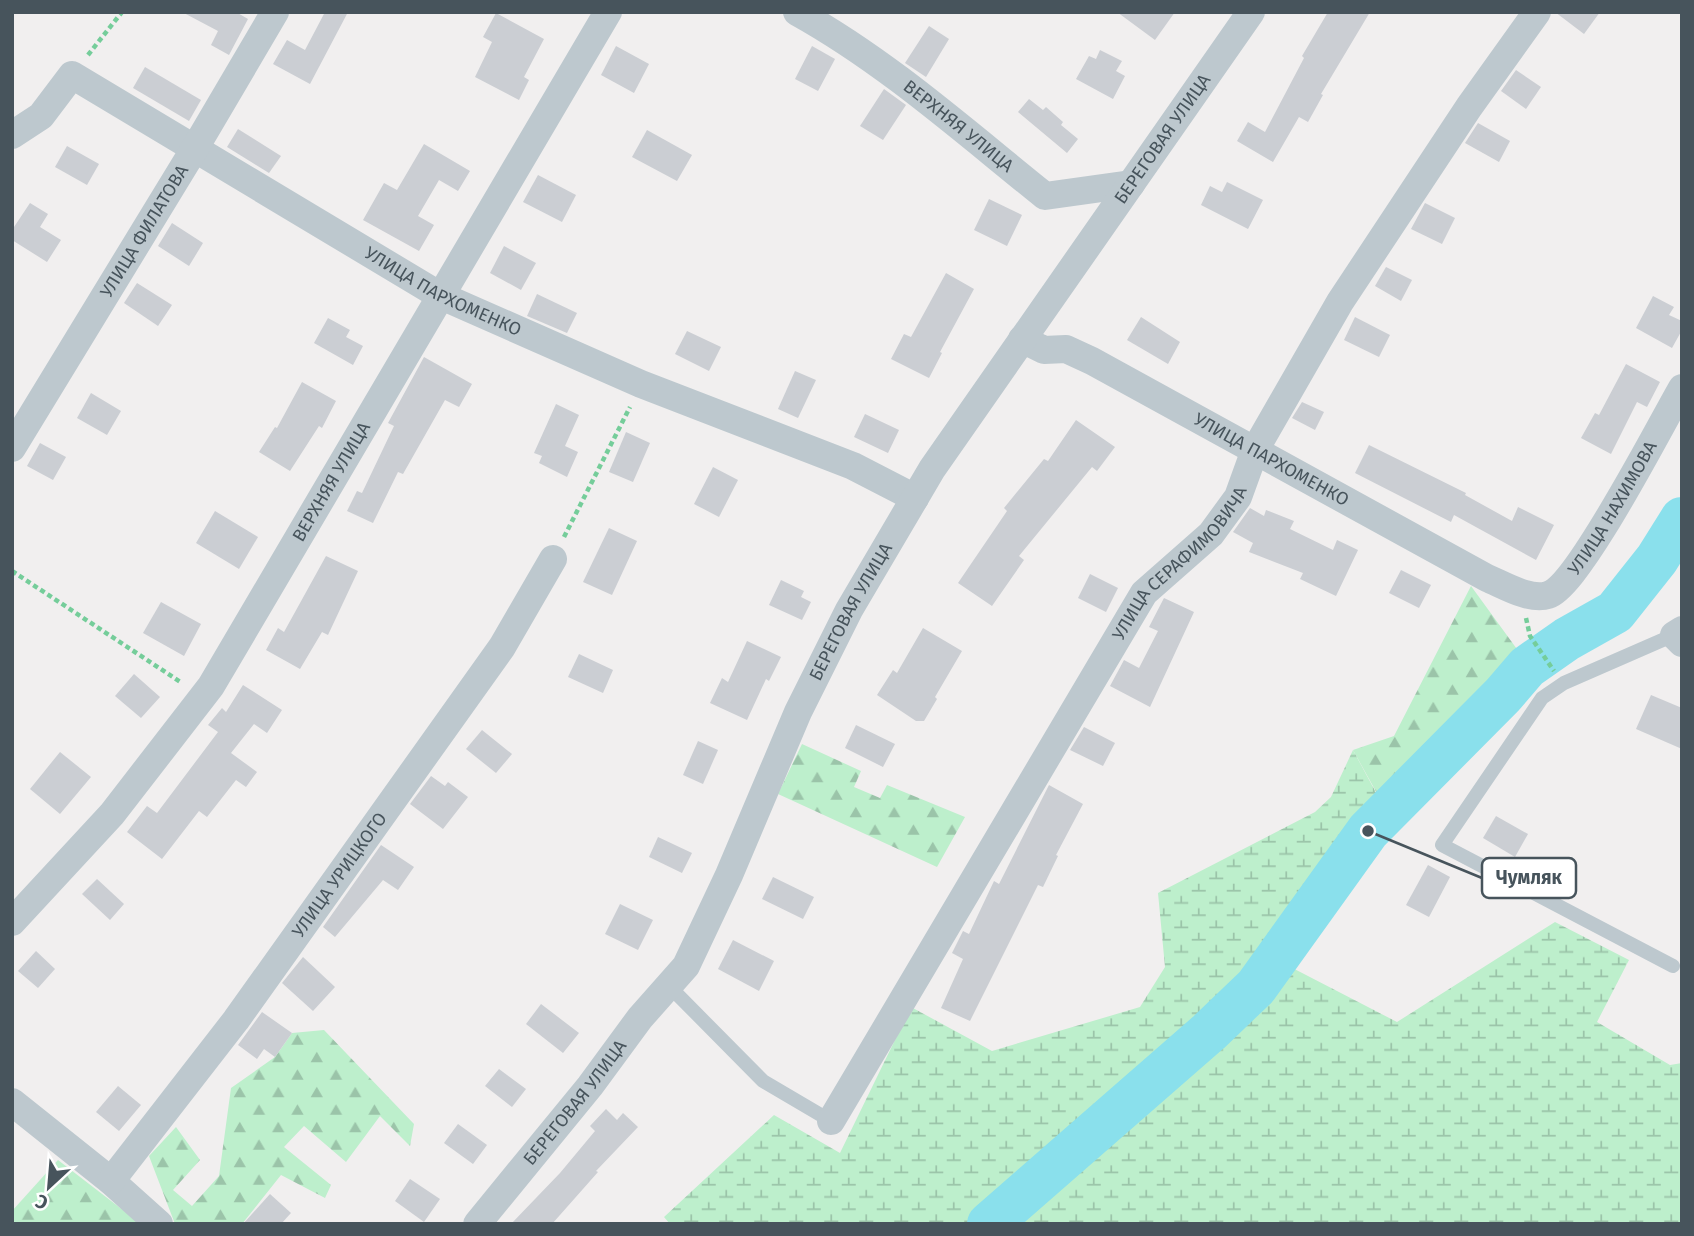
<svg xmlns="http://www.w3.org/2000/svg" width="1694" height="1236" font-family="'Fira Sans',sans-serif">
	<defs>
		<pattern id="forest-firs" width="22" height="20" patternUnits="userSpaceOnUse" patternTransform="scale(1.75)"><rect width="22" height="20" fill="#bdefcc"/><path d="M5 1l3.5 6h-7zM16 11l3.5 6h-7z" fill="#9bc4a9"/></pattern>
		<pattern id="wetland-marsh" width="20" height="14" patternUnits="userSpaceOnUse" patternTransform="scale(1.75)"><rect width="20" height="14" fill="#bdefcc"/><path d="M1 5h8M5 5V1M11 12h8M15 12V8" fill="none" stroke="#9bc4a9"/></pattern>
	</defs>
	<rect width="100%" height="100%" fill="#f1efef"/>
	<!-- forest -->
	<g fill="url(#forest-firs)">
		<polygon points="1471,586 1522,656 1438,756 1384,806 1353,750 1394,736"/>
		<polygon points="802,744 861,771 854,787 880,798 887,785 965,817 937,867 778,794"/>
		<polygon points="324,1030 414,1124 410,1146 380,1116 346,1162 304,1126 284,1147 331,1185 325,1198 281,1175 242,1224 175,1224 149,1156 176,1127 200,1160 173,1190 192,1206 219,1176 231,1088 275,1057 292,1033"/>
		<polygon points="58,1160 141,1224 12,1224 12,1211"/>
	</g>
	<!-- wetland -->
	<polygon fill="url(#wetland-marsh)" points="1353,750 1387,813 1368,831 1277,960 1397,1022 1555,922 1629,960 1597,1022 1670,1065 1682,1063 1682,1224 670,1224 664,1217 774,1115 840,1153 911,1007 992,1051 1140,1007 1165,967 1158,893 1315,812 1331,797"/>
	<g fill="none" stroke-linecap="round" stroke-linejoin="round">
		<!-- river -->
		<polyline stroke="#8ae0ec" stroke-width="44" points="989,1224 1209,1032 1256,987 1368,831 1503,695 1527,667 1567,639 1615,612 1657,559 1682,519"/>
	</g>
	<!-- building -->
	<g fill="#cbced3">
		<polygon points="182,12 236,12 248,19 229,55 211,45 218,31"/>
		<polygon points="325,12 348,12 310,84 273,64 287,40 305,50"/>
		<polygon points="1117,12 1175,12 1155,40"/>
		<polygon points="1328,12 1370,12 1321,94 1323,95 1308,122 1299,117 1273,162 1237,141 1248,122 1265,132 1304,58 1302,56"/>
		<polygon points="1555,12 1600,12 1584,34"/>
		<polygon points="496,13 544,39 524,77 529,80 519,100 475,77 492,42 483,37"/>
		<polygon points="929,26 949,39 926,77 905,63"/>
		<polygon points="616,46 649,64 634,93 601,75"/>
		<polygon points="812,46 835,59 818,91 795,79"/>
		<polygon points="1100,50 1122,61 1116,71 1125,76 1113,99 1076,79 1089,56 1096,59"/>
		<polygon points="145,67 201,100 189,121 133,88"/>
		<polygon points="1516,70 1541,87 1526,109 1501,91"/>
		<polygon points="884,89 906,105 883,140 860,126"/>
		<polygon points="1029,99 1043,110 1046,107 1063,122 1061,125 1078,139 1067,153 1018,112"/>
		<polygon points="1478,123 1510,141 1499,162 1465,143"/>
		<polygon points="238,129 281,156 269,173 227,147"/>
		<polygon points="647,130 692,155 677,181 632,157"/>
		<polygon points="424,144 470,171 458,191 439,180 418,216 434,225 419,251 363,220 384,183 397,190"/>
		<polygon points="67,146 99,164 87,185 55,167"/>
		<polygon points="538,175 576,195 562,222 523,202"/>
		<polygon points="1227,182 1263,200 1248,229 1201,205 1210,186 1222,192"/>
		<polygon points="989,199 1022,215 1007,246 974,230"/>
		<polygon points="30,203 48,214 40,227 61,240 47,262 12,240 12,230"/>
		<polygon points="1425,203 1455,218 1442,244 1411,229"/>
		<polygon points="172,223 203,243 189,266 158,246"/>
		<polygon points="504,246 536,263 521,290 490,273"/>
		<polygon points="1386,267 1412,280 1401,301 1375,286"/>
		<polygon points="946,273 974,289 940,352 942,353 929,378 891,359 904,334 911,337"/>
		<polygon points="137,283 172,305 158,326 124,303"/>
		<polygon points="537,294 577,313 567,333 527,316"/>
		<polygon points="1653,296 1674,307 1669,315 1682,321 1682,330 1672,348 1636,328"/>
		<polygon points="1141,317 1180,342 1168,364 1127,340"/>
		<polygon points="1355,317 1390,335 1379,357 1344,340"/>
		<polygon points="328,318 350,330 346,337 363,346 353,365 314,343"/>
		<polygon points="687,331 721,347 709,371 675,354"/>
		<polygon points="424,357 472,384 459,407 445,400 403,474 398,472 373,523 347,511 357,491 362,493 394,426 388,423"/>
		<polygon points="1626,364 1660,382 1647,407 1637,402 1611,454 1581,438 1595,413 1599,415"/>
		<polygon points="795,371 816,380 798,418 778,409"/>
		<polygon points="302,382 336,401 322,428 319,426 290,471 259,452 275,427 277,428"/>
		<polygon points="91,393 121,411 107,435 77,418"/>
		<polygon points="1302,402 1324,412 1315,430 1292,418"/>
		<polygon points="556,404 579,415 565,446 578,452 567,477 539,463 542,456 534,453"/>
		<polygon points="865,414 899,430 888,453 854,437"/>
		<polygon points="1076,420 1115,447 1097,471 1092,467 1019,556 1024,560 992,606 958,583 1007,511 1004,508 1044,459 1048,461"/>
		<polygon points="626,432 650,443 633,482 609,472"/>
		<polygon points="40,443 66,457 53,480 27,466"/>
		<polygon points="1369,445 1466,493 1465,495 1512,521 1518,507 1554,525 1536,560 1454,515 1451,522 1355,473"/>
		<polygon points="713,467 738,480 719,517 694,504"/>
		<polygon points="1250,508 1264,516 1266,510 1294,521 1290,529 1333,550 1337,540 1358,550 1336,596 1300,579 1303,573 1249,552 1253,543 1233,532"/>
		<polygon points="215,511 258,537 239,569 196,543"/>
		<polygon points="609,528 637,541 612,595 583,582"/>
		<polygon points="326,556 358,571 328,635 322,632 300,669 266,650 278,628 284,632"/>
		<polygon points="1401,570 1431,585 1419,608 1389,593"/>
		<polygon points="1090,574 1118,588 1106,612 1078,598"/>
		<polygon points="781,580 804,591 801,597 811,602 802,620 769,605"/>
		<polygon points="1164,598 1194,612 1150,707 1110,686 1124,660 1139,668 1158,631 1149,627"/>
		<polygon points="161,602 201,624 184,656 143,633"/>
		<polygon points="923,628 962,651 935,697 937,699 924,721 916,721 877,695 893,670 897,673"/>
		<polygon points="747,641 781,657 769,681 766,679 747,720 710,703 722,678 728,682"/>
		<polygon points="579,654 613,670 603,693 568,677"/>
		<polygon points="134,674 160,697 141,718 115,696"/>
		<polygon points="243,685 282,710 267,733 254,724 231,753 257,772 246,787 236,780 207,817 199,811 162,859 127,832 147,806 157,813 218,732 208,725 222,708 226,712"/>
		<polygon points="1651,695 1682,708 1682,749 1636,729"/>
		<polygon points="856,725 895,744 883,767 845,748"/>
		<polygon points="1084,727 1115,743 1103,766 1070,750"/>
		<polygon points="482,730 512,754 496,773 466,749"/>
		<polygon points="698,741 718,750 703,784 683,775"/>
		<polygon points="60,752 91,777 60,814 30,789"/>
		<polygon points="431,776 445,786 448,782 468,797 443,829 410,804"/>
		<polygon points="1049,785 1083,804 1056,855 1058,856 1043,887 1038,885 970,1021 941,1008 963,959 952,953 963,931 969,934 994,881 999,884"/>
		<polygon points="1496,816 1528,834 1515,857 1483,838"/>
		<polygon points="658,837 692,853 682,873 649,857"/>
		<polygon points="381,845 414,867 398,890 383,880 335,937 323,927"/>
		<polygon points="1428,865 1450,877 1429,917 1406,905"/>
		<polygon points="773,877 814,897 803,919 762,899"/>
		<polygon points="97,879 124,904 110,920 82,894"/>
		<polygon points="620,904 653,920 638,950 605,934"/>
		<polygon points="733,940 774,961 759,991 718,969"/>
		<polygon points="36,951 55,969 38,988 18,971"/>
		<polygon points="303,957 335,987 313,1011 282,983"/>
		<polygon points="541,1004 579,1033 563,1053 526,1024"/>
		<polygon points="262,1012 292,1033 275,1057 264,1049 257,1059 238,1045"/>
		<polygon points="499,1069 526,1089 512,1107 485,1086"/>
		<polygon points="118,1086 141,1105 119,1131 96,1112"/>
		<polygon points="606,1109 617,1120 623,1113 638,1127 596,1171 598,1172 552,1224 511,1224 560,1173 595,1131 590,1126"/>
		<polygon points="458,1124 487,1145 473,1164 444,1143"/>
		<polygon points="410,1179 440,1199 424,1222 395,1201"/>
		<polygon points="270,1194 291,1213 281,1224 243,1224"/>
	</g>
	<g fill="none" stroke-linecap="round" stroke-linejoin="round">
		<!-- path -->
		<g stroke="#75cd9a" stroke-width="4.5" stroke-dasharray="5 3.5" stroke-linecap="butt">
			<polyline points="88,55 122,12"/>
			<polyline points="564,537 630,407"/>
			<polyline points="12,571 182,683"/>
			<polyline points="1526,618 1530,636 1554,671"/>
		</g>
		<!-- lane -->
		<g stroke="#bdc8ce" stroke-width="14">
			<polyline points="1673,966 1442,845 1542,698 1564,683 1674,635"/>
			<polyline points="669,986 763,1081 831,1121"/>
		</g>
		<!-- street -->
		<g stroke="#bdc8ce" stroke-width="28">
			<path id="s1" d="M797,12C887,62 965,132 1045,196L1131,184"/>
			<path id="s2" d="M12,135L41,116L72,75L439,295L641,384L853,466L915,498"/>
			<path id="s3" d="M1022,339L1044,350L1066,349L1092,361L1487,578C1504,585 1530,601 1548,595C1579,585 1661,424 1682,388"/>
			<path id="s4" d="M12,448L195,148L275,12"/>
			<polyline points="1682,630 1674,635 1682,643"/>
			<path id="s5" d="M12,922L112,814L211,686L608,12"/>
			<polyline points="12,1102 111,1181 159,1224"/>
			<path id="s6" d="M831,1121L1144,593L1211,534L1238,497L1255,450L1340,302L1469,107L1537,12"/>
			<path id="s7" d="M111,1181L236,1020L502,647L553,559"/>
			<path id="s8" d="M477,1224L590,1086L640,1018L686,966L729,875L798,712L849,610L932,469L1251,12"/>
		</g>
	</g>
	<g text-anchor="middle" stroke-width="5" stroke-linejoin="round" paint-order="stroke">
		<!-- street labels -->
		<g font-size="18" fill="#47545c" stroke="#fff">
			<text dy="6" stroke="none"><textPath href="#s1" startOffset="198">ВЕРХНЯЯ УЛИЦА</textPath></text>
			<text dy="6" stroke="none"><textPath href="#s8" startOffset="1290">БЕРЕГОВАЯ УЛИЦА</textPath></text>
			<text dy="6" stroke="none"><textPath href="#s4" startOffset="254">УЛИЦА ФИЛАТОВА</textPath></text>
			<text dy="6" stroke="none"><textPath href="#s2" startOffset="516">УЛИЦА ПАРХОМЕНКО</textPath></text>
			<text dy="6" stroke="none"><textPath href="#s3" startOffset="280">УЛИЦА ПАРХОМЕНКО</textPath></text>
			<text dy="6" stroke="none"><textPath href="#s5" startOffset="546">ВЕРХНЯЯ УЛИЦА</textPath></text>
			<text dy="6" stroke="none"><textPath href="#s3" startOffset="700">УЛИЦА НАХИМОВА</textPath></text>
			<text dy="6" stroke="none"><textPath href="#s6" startOffset="660">УЛИЦА СЕРАФИМОВИЧА</textPath></text>
			<text dy="6" stroke="none"><textPath href="#s8" startOffset="723">БЕРЕГОВАЯ УЛИЦА</textPath></text>
			<text dy="6" stroke="none"><textPath href="#s7" startOffset="382">УЛИЦА УРИЦКОГО</textPath></text>
			<text dy="6" stroke="none"><textPath href="#s8" startOffset="156">БЕРЕГОВАЯ УЛИЦА</textPath></text>
		</g>
	</g>
	<!-- callouts -->
	<path fill="none" stroke="#47545c" stroke-width="2.5" d="M1368 831L1482 878"/>
	<circle fill="#47545c" stroke="#fff" stroke-width="2.5" cx="1368" cy="831" r="7"/>
	<rect fill="#fff" stroke="#47545c" stroke-width="2.5" x="1482" y="858" width="94" height="40" rx="7"/>
	<g font-size="19" text-anchor="middle" font-weight="bold" fill="#47545c">
		<text x="1529" y="884">Чумляк</text>
	</g>
	<!-- border -->
	<rect width="1694" height="1236" fill="none" stroke="#47545c" stroke-width="28"/>
	<!-- north arrow -->
	<g transform="translate(49 1187) rotate(206)" stroke="#ffffff" stroke-width="5" paint-order="stroke">
	<path d="M0-5L12 26L0 18L-12 26Z" fill="#47545c"/>
	<text y="-10" font-size="19" font-weight="bold" text-anchor="middle" fill="#47545c">С</text>
	</g>
</svg>
